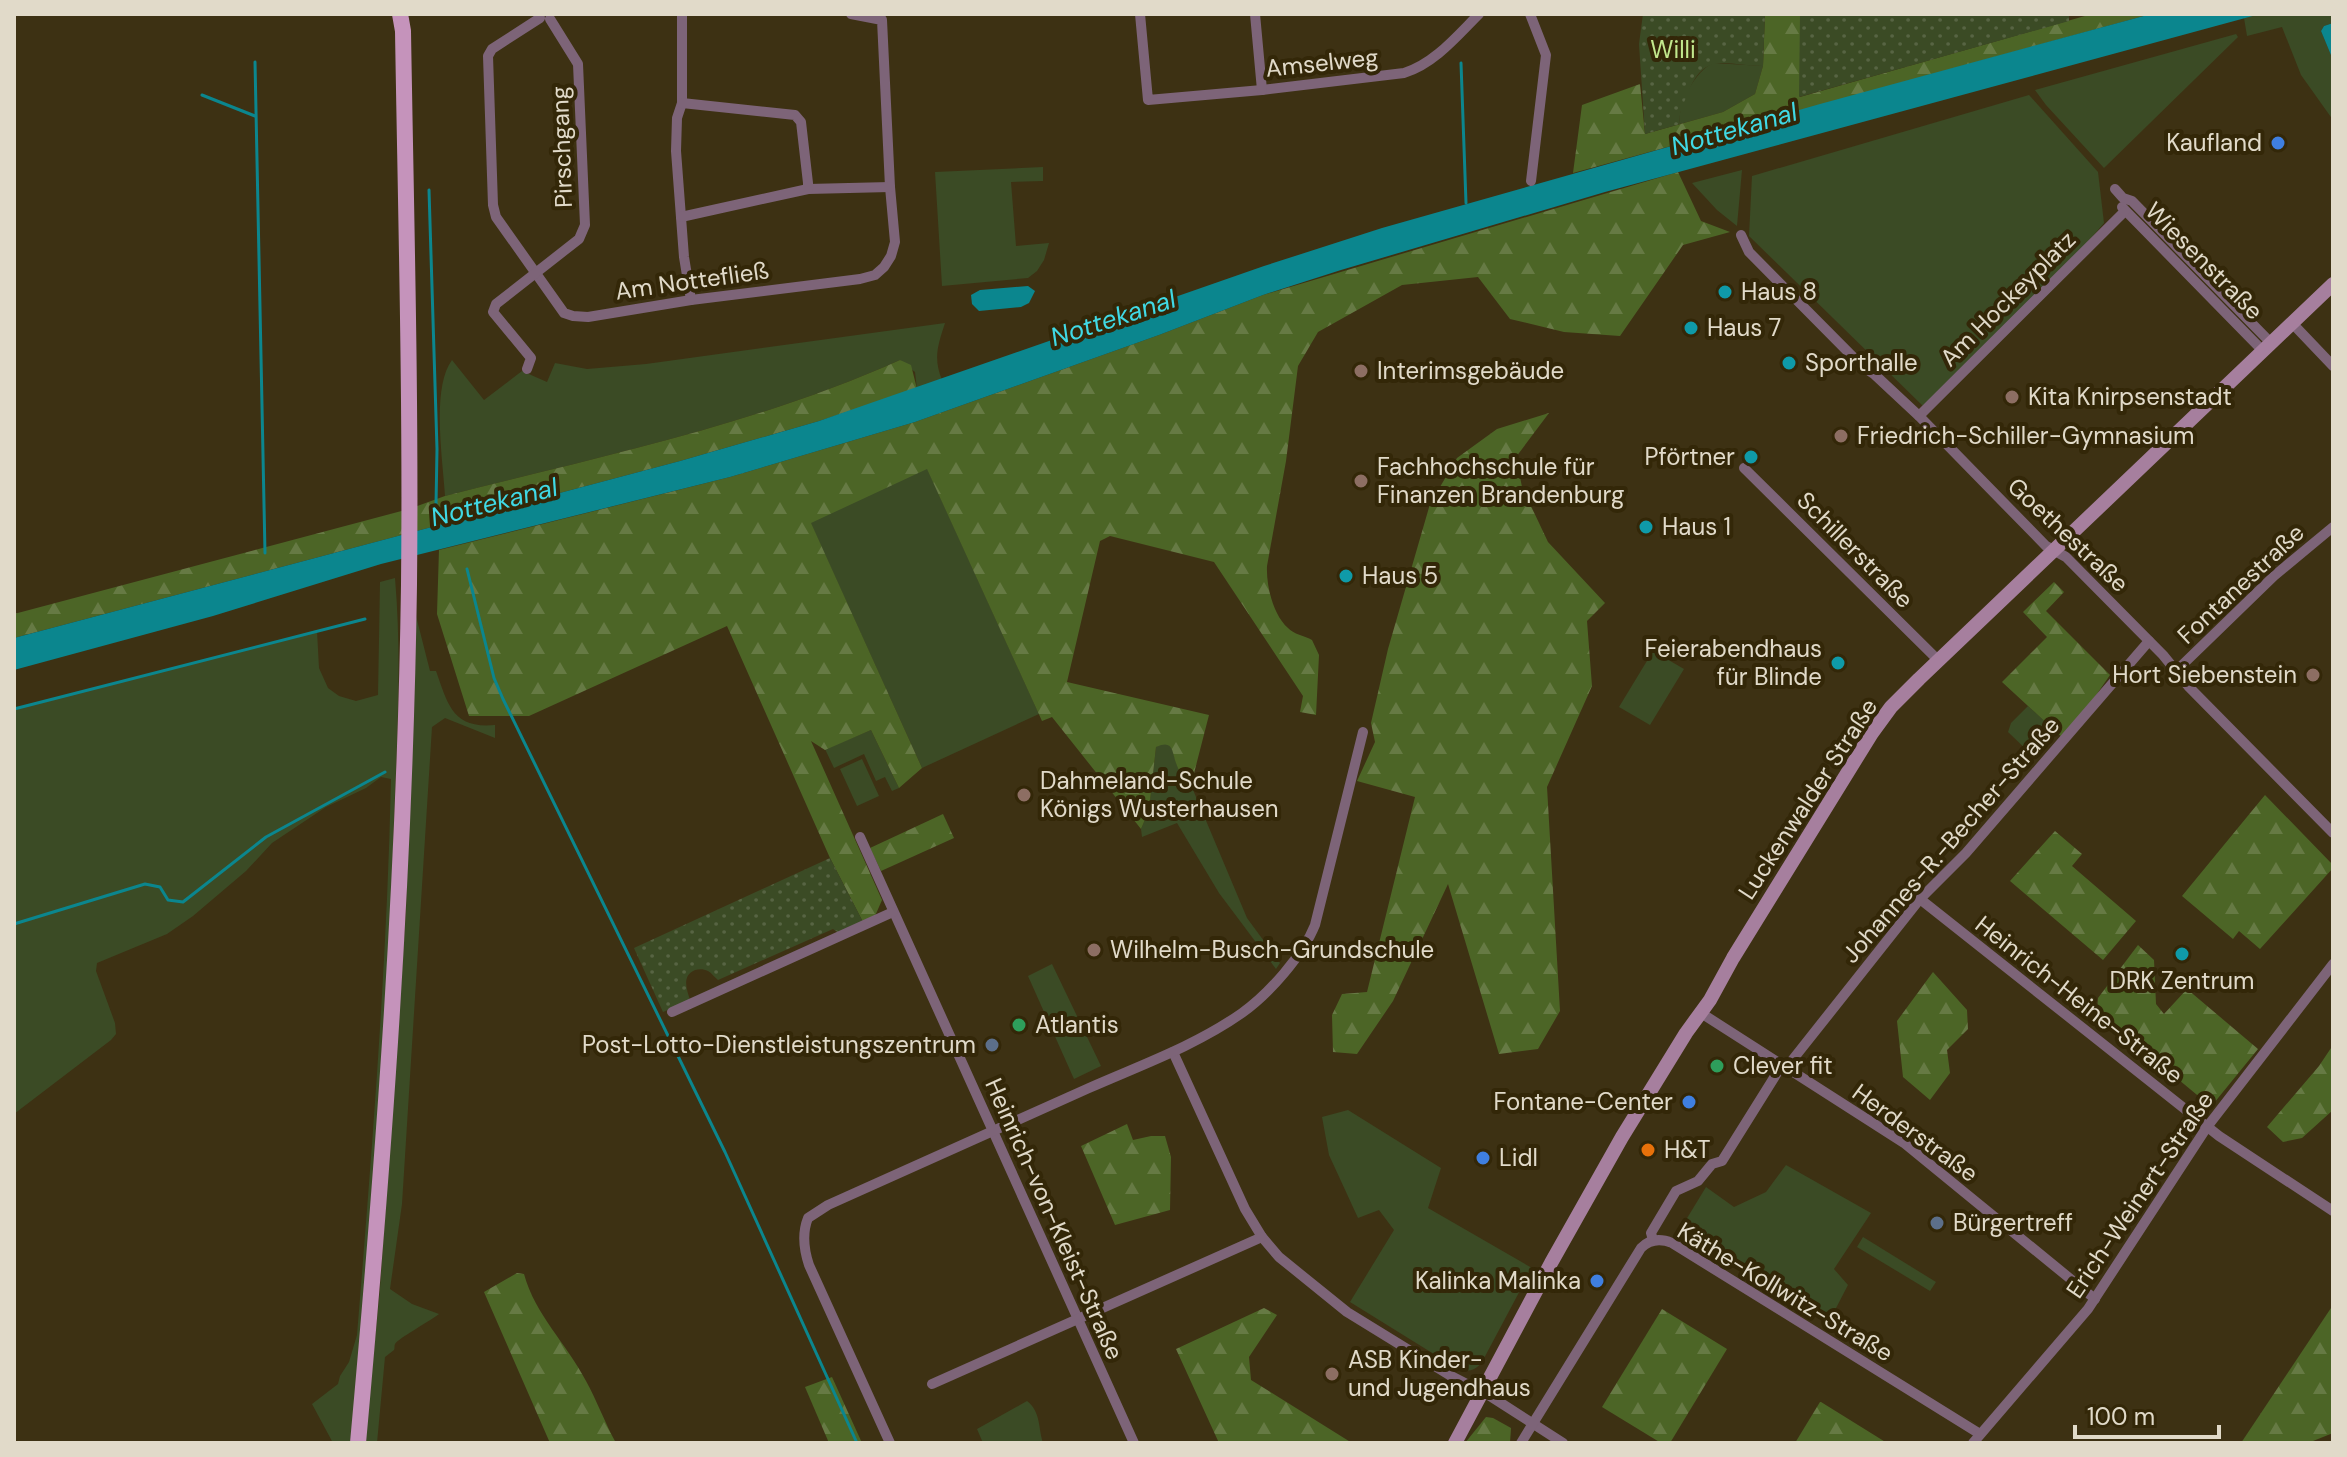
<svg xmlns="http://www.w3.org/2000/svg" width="2347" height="1457" font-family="'DM Sans',sans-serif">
	<defs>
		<pattern id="forest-firs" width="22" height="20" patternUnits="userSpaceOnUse" patternTransform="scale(2)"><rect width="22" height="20" fill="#4c6526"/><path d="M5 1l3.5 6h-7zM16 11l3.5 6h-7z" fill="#667a44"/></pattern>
		<pattern id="garden-dots" width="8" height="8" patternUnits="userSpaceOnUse" patternTransform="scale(2)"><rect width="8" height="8" fill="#3b4b25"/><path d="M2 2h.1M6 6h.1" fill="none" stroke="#576443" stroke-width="1.8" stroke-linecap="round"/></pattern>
	</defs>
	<rect width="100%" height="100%" fill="#3d3113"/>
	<!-- green -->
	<g fill="#3b4b25">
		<polygon points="2260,14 2333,14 2333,23 2324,26 2321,31 2333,60 2333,120 2301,75 2282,27 2247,36 2244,18"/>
		<polygon points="2236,34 2238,37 2104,168 2046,105 2035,90"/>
		<path d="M1714,63L1763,66L1755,94L1723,112L1680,124C1676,106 1696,69 1714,63Z"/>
		<polygon points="2029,95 2098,172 2104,223 2075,257 1925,408 1749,236 1752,176"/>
		<polygon points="1043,167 1043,181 1011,182 1016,246 1049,243 1044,260 1037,271 1028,278 942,286 935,172"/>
		<polygon points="1742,170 1737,226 1717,210 1692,183"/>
		<path d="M945,323C938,345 933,358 942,380L917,389L915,372L900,360C755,425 598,457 445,496C443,461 431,388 452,360L484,400L522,371L547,382L555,363L587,369L646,364Z"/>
		<polygon points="927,468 1039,714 922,768 810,522"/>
		<path d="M395,578C402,658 397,740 394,820C389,1028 370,1236 353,1443H333L312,1404L338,1384L340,1376L349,1362L357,1335C372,1150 387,965 391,779L381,777L366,788L326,807L272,843L246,871L193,916L167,934L97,963L96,971L115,1023L116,1034L111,1040L14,1114V709L317,631L319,668L328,688L339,696L356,701L378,695L380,582Z"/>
		<path d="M415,612L430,671H436C448,704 452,729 495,725V738L445,718L432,727L402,1204L390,1289L412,1304L439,1314C432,1320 397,1339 395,1344C394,1346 395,1348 394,1350L385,1357L377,1443H365L380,1288L406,911Z"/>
		<polygon points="1653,651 1684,669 1650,725 1619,707"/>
		<polygon points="2028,706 2057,732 2033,756 2008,732 2011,723"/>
		<polygon points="871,730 899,788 892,791 885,777 876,781 864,754 834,768 825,749"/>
		<polygon points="1161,744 1168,744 1172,748 1177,765 1183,778 1191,785 1247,918 1280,963 1276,969 1219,893 1177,823 1142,837 1141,829 1149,810 1156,747"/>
		<polygon points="862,759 879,796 857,806 840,769"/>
		<polygon points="1052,964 1101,1066 1074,1079 1028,976"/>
		<path d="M1348,1110L1441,1168L1428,1208L1532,1268L1482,1362C1476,1370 1468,1373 1458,1369L1350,1302L1394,1230L1379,1210L1358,1218L1329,1155L1322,1117Z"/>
		<polygon points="1786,1165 1871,1213 1834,1269 1848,1285 1835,1310 1817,1314 1717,1252 1693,1243 1678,1233 1706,1187 1734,1207 1766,1192"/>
		<polygon points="1863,1237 1936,1282 1930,1291 1857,1247"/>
		<path d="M1027,1401C1041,1412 1038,1427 1043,1443H983L977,1429Z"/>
	</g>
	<!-- forest -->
	<g fill="url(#forest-firs)">
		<polygon points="1765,14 1800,14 1800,97 2092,14 2151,14 1573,173 1582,105 1640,84 1645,134 1723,112 1755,94 1763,66"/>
		<path d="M1678,172L1701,221L1730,232L1683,245L1620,336L1564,332L1510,319L1478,277L1402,285L1318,332L1298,366L1286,461L1267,566C1266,585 1273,615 1288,628C1293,634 1305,636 1312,640L1319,655L1316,715L1300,712L1303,696L1214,562L1110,536L1100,541L1067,682L1209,715L1191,785C1184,779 1179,772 1176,763C1172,751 1173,739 1156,747L1149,810L1141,829L1052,717L1042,721L927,469L811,523L922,768L899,788L871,730L825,750L811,741L882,900L875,916L863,922L830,858L727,626L529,716H469L437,614L439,550L730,477L915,422L1159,335L1263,295Z"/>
		<path d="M900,360L911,365L917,389L819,421L680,461L14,638V614L409,509L445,496C598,457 755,425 900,360Z"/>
		<polygon points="1549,413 1516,457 1522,487 1548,542 1605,603 1587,621 1592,686 1547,787 1560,1011 1538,1049 1499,1054 1448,884 1393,1001 1357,1054 1333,1052 1332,1015 1342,994 1367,992 1415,797 1357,781 1375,742 1371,723 1388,649 1430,504 1457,458 1497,429"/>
		<polygon points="2054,582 2064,592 2046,611 2110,675 2065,740 2002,682 2047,637 2023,612"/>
		<polygon points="2265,795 2333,865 2333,868 2260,949 2239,931 2233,939 2182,896"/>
		<polygon points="943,814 954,838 881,871 870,848"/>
		<polygon points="2055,831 2082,854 2072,866 2136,921 2103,960 2010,881"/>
		<polygon points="2138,945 2154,960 2156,1004 2164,1014 2187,989 2258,1049 2214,1103 2208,1104 2097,1012 2098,998"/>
		<polygon points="1933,972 1967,1010 1968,1029 1947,1050 1950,1073 1930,1100 1903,1077 1897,1021"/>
		<polygon points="2333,1045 2333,1110 2302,1138 2283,1142 2267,1127 2319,1066"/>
		<polygon points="1127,1124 1133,1140 1151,1136 1165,1136 1171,1157 1170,1210 1115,1225 1081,1146"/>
		<path d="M517,1273L524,1274C535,1315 567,1344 586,1381C597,1401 605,1423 616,1443H550L484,1292Z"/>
		<polygon points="2333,1305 2333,1433 2308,1443 2241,1443"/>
		<polygon points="1264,1308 1277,1315 1249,1357 1251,1380 1352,1443 1219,1443 1176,1349"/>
		<polygon points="1662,1309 1727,1349 1670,1443 1661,1443 1602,1407"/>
		<polygon points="832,1377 862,1443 829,1443 805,1387"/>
		<polygon points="1820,1402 1821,1402 1887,1443 1795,1443"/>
		<polygon points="1486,1417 1493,1418 1511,1428 1510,1443 1465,1443"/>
	</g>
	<!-- garden -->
	<g fill="url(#garden-dots)">
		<path d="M1643,14H1765L1763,66C1726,66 1705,50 1688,93C1684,103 1678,113 1680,124L1645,134L1639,44Z"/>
		<polygon points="1800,14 2069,14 2069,21 1799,97"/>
		<path d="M830,858L863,922L839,933L833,929L718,980C714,977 712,973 708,971C704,969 699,969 695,970C681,976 687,990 690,1000L663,1012L634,948Z"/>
	</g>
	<!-- water -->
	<g fill="#0b868e">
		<polygon points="2151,14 2260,14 1605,192 1341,270 1263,295 1159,335 915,422 730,477 381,564 213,616 14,670 14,638 680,461 819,421 1264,266 1382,228 1820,104"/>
		<polygon points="2333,23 2333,60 2321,31 2324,26"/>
		<polygon points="1028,286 1035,291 1029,303 1021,307 979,311 972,304 971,295 980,290"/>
	</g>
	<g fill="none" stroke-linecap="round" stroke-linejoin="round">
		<!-- stream -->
		<g stroke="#0b868e" stroke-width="3">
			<polyline points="255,62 265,553"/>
			<polyline points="1461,63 1466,203"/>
			<polyline points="202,95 255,116"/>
			<polyline points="429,190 437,449 436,505"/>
			<polyline points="467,569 494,678 503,699 725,1152 857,1443"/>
			<polyline points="14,709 365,619"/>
			<polyline points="14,924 145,884 160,887 168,900 183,902 266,837 385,772"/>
		</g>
		<!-- street -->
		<g stroke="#7d6478" stroke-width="10">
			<polyline points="682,14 682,103 677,118 676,151 684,257 691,300"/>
			<path d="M1140,14L1148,100L1262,90L1404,73C1434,64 1457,36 1479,14"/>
			<polyline points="1255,14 1262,90"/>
			<polyline points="1530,14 1546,55 1531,181"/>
			<polyline points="540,18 492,49 488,56 493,205 496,217 564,313 573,316 588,317 691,300 860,279 875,275 884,267 891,256 895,242 890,187 882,20 851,14"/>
			<polyline points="808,189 890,187"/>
			<polyline points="2115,189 2123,198 2132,201 2271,343"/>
			<polyline points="2122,207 2263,351"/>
			<polyline points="681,217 808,189 808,183 801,122 795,115 682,103"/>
			<polyline points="1741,235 1749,252 1862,366 1874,374 1919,416 2046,546 2066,557 2163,655 2189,687 2333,833"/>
			<polyline points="2292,323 2333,366"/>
			<polyline points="527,369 531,358 493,312 496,304 579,239 585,225 578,64 550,19"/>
			<polyline points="1919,416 2125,211"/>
			<polyline points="1744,468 1938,660"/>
			<polyline points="2176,671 2274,576 2333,527"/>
			<polyline points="860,837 1134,1443"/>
			<polyline points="1920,899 2219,1136 2333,1211"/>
			<polyline points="672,1012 893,912"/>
			<polyline points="1701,1013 1904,1143 2095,1299"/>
			<polyline points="1173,1052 1245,1209 1262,1237 1279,1257 1347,1312 1451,1376 1490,1396 1563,1443"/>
			<polyline points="1786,1068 1920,899 1966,853 2149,641"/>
			<polyline points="1653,1240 1651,1233 1676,1191 1698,1181 1712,1164 1722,1161 1782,1065"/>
			<polyline points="932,1384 1262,1237"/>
			<path d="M890,1443L809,1265C804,1250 802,1233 808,1218L828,1205C915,1166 1002,1127 1089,1088C1141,1065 1195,1046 1242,1013C1269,994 1303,955 1315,925L1363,732"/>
			<path d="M1521,1443L1641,1248C1650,1239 1660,1238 1672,1243L1980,1434"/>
			<polyline points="1973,1443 2088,1309 2207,1127 2333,964"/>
		</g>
		<!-- secondary -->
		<polyline stroke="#a67f9e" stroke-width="14" points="1455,1443 1551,1263 1622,1137 1686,1033 1710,1000 1733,958 1872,733 1891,707 1919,679 2333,284"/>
		<!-- primary -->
		<path stroke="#c593bb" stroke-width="16" d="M358,1443C384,1158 405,872 409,585C411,400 406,216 403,31L400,14"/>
	</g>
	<!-- markers -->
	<g fill="#3f7fe0" stroke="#332708" stroke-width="3">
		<circle cx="2278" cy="143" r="8"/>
		<circle cx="1689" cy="1102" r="8"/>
		<circle cx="1483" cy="1158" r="8"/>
		<circle cx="1597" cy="1281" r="8"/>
	</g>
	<g fill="#0f9aa8" stroke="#332708" stroke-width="3">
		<circle cx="1725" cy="292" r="8"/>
		<circle cx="1691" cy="328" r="8"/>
		<circle cx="1789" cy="363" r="8"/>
		<circle cx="1751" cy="457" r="8"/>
		<circle cx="1646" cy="527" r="8"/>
		<circle cx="1346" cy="576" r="8"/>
		<circle cx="1838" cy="663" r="8"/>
		<circle cx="2182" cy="954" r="8"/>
	</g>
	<g fill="#8d6e63" stroke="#332708" stroke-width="3">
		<circle cx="1361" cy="371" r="8"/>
		<circle cx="2012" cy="397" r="8"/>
		<circle cx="1841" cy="436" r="8"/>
		<circle cx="1361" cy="481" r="8"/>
		<circle cx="2313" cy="675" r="8"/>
		<circle cx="1024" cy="795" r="8"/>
		<circle cx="1094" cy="950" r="8"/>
		<circle cx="1332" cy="1374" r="8"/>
	</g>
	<g fill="#2e9e5b" stroke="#332708" stroke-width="3">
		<circle cx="1019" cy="1025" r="8"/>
		<circle cx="1717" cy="1066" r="8"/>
	</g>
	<g fill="#5c6f8a" stroke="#332708" stroke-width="3">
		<circle cx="992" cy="1045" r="8"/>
		<circle cx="1937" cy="1223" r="8"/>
	</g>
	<circle fill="#e8710a" stroke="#332708" stroke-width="3" cx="1648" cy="1150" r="8"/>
	<g text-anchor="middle" stroke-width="8" stroke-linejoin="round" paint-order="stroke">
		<!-- park labels -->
		<g font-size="24" fill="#c1e88d" stroke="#332708">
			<text x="1673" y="58">Willi</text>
		</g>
		<!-- street labels -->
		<g font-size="24" fill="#e1dac9" stroke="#332708">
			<text transform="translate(1322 63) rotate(-6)" y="8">Amselweg</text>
			<text transform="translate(562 147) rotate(-92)" y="8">Pirschgang</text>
			<text transform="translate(2204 261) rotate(45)" y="8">Wiesenstraße</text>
			<text transform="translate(692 281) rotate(-8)" y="8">Am Nottefließ</text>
			<text transform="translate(2008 299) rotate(-45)" y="8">Am Hockeyplatz</text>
			<text transform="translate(2068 535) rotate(43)" y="8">Goethestraße</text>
			<text transform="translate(1855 550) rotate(45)" y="8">Schillerstraße</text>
			<text transform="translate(2241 584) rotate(-43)" y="8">Fontanestraße</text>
			<text transform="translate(1808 799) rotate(-57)" y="8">Luckenwalder Straße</text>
			<text transform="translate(1951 840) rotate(-49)" y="8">Johannes-R.-Becher-Straße</text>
			<text transform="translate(2079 1000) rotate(38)" y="8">Heinrich-Heine-Straße</text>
			<text transform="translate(1915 1133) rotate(36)" y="8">Herderstraße</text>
			<text transform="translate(2140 1195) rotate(-56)" y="8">Erich-Weinert-Straße</text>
			<text transform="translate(1054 1219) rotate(66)" y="8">Heinrich-von-Kleist-Straße</text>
			<text transform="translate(1785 1292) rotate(31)" y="8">Käthe-Kollwitz-Straße</text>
		</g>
		<!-- poi labels -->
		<g font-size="24" fill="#e1dac9" stroke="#332708" text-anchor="start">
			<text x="2262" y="151" text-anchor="end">Kaufland</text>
			<text x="1741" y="300">Haus 8</text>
			<text x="1707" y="336">Haus 7</text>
			<text x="1805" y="371">Sporthalle</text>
			<text x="1377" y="379">Interimsgebäude</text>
			<text x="2028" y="405">Kita Knirpsenstadt</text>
			<text x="1857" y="444">Friedrich-Schiller-Gymnasium</text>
			<text x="1735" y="465" text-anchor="end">Pförtner</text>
			<text x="1377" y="475">Fachhochschule für<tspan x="1377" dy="28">Finanzen Brandenburg</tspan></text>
			<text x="1662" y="535">Haus 1</text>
			<text x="1362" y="584">Haus 5</text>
			<text x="1822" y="657" text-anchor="end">Feierabendhaus<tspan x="1822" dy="28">für Blinde</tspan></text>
			<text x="2297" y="683" text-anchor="end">Hort Siebenstein</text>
			<text x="1040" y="789">Dahmeland-Schule<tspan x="1040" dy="28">Königs Wusterhausen</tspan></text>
			<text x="1110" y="958">Wilhelm-Busch-Grundschule</text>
			<text x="2182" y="989" text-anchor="middle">DRK Zentrum</text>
			<text x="1035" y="1033">Atlantis</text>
			<text x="976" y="1053" text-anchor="end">Post-Lotto-Dienstleistungszentrum</text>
			<text x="1733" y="1074">Clever fit</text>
			<text x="1673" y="1110" text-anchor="end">Fontane-Center</text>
			<text x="1664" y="1158">H&amp;T</text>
			<text x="1499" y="1166">Lidl</text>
			<text x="1953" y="1231">Bürgertreff</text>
			<text x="1581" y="1289" text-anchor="end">Kalinka Malinka</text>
			<text x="1348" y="1368">ASB Kinder-<tspan x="1348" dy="28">und Jugendhaus</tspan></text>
		</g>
		<!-- water labels -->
		<g font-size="26" font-style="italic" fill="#40d9e5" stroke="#332708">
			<text transform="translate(1734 129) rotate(-16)" y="9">Nottekanal</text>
			<text transform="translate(1113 318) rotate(-18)" y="9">Nottekanal</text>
			<text transform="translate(494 502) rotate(-14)" y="9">Nottekanal</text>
		</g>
	</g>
	<!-- border -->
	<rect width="2347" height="1457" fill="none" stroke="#e1dac9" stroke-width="32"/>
	<!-- scale -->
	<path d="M2075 1425v12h144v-12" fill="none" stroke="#e1dac9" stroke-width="4"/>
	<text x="2087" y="1425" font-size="24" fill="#e1dac9" stroke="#332708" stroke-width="6" paint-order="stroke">100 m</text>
</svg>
